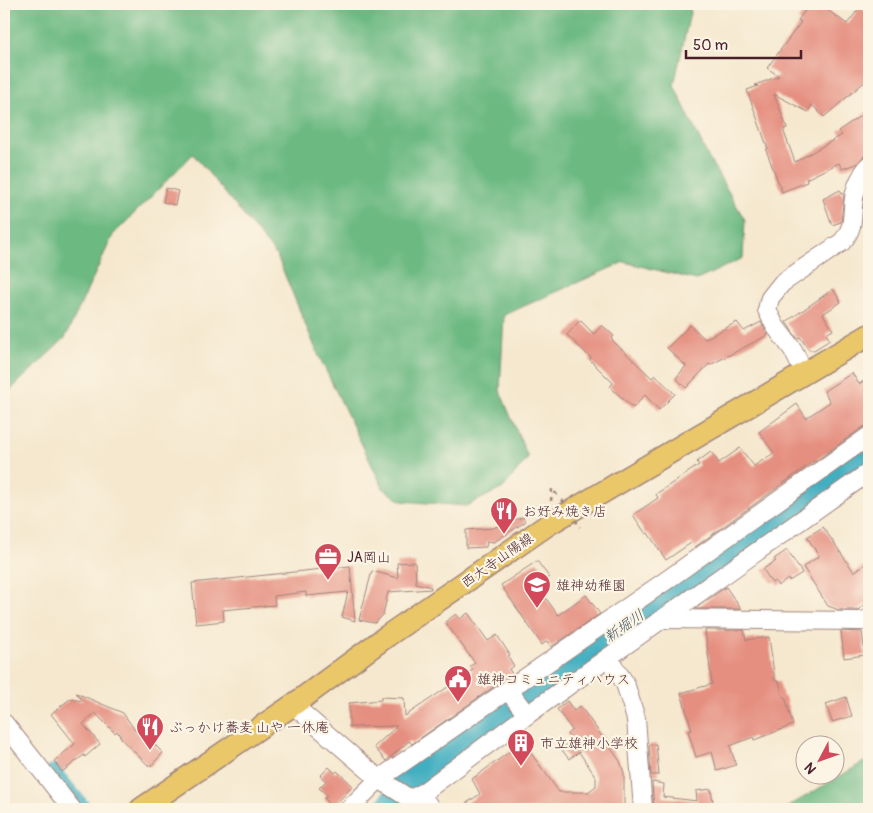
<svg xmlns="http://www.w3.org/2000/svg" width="873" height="813" font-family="Pangolin,'Klee One',sans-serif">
	<rect width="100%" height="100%" fill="#fcf5e5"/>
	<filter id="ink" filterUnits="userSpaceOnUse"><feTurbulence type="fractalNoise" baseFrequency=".02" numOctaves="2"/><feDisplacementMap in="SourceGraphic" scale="10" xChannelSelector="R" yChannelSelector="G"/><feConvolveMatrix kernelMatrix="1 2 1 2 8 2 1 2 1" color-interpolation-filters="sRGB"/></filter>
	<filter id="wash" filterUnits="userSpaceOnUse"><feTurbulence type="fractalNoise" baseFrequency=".0096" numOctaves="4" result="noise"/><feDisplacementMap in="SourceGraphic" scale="20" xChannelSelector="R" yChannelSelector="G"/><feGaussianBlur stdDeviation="1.12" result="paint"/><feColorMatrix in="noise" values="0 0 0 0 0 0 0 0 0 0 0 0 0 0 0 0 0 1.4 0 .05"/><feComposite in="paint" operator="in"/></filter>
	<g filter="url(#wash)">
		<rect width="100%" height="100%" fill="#f5e8cf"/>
		<!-- forest -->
		<g fill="#6cb982" stroke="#5b6c56">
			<polygon points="4,4 692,4 674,85 708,157 745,220 743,258 697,280 624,262 504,315 500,391 528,458 503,488 466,506 401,501 383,488 317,352 277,256 193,154 113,235 65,338 4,396"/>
			<polygon points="869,759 869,809 784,809"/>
		</g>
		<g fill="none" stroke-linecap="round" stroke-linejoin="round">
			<!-- canal -->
			<polyline stroke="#43afc1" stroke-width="16" points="53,772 84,809"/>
			<!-- river -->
			<polyline stroke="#43afc1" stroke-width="28" points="389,809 408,779 869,453"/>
		</g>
		<g id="blocks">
			<!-- building -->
			<g fill="#e58f80">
				<polygon points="810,4 819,4 847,24 860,7 869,14 869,36 865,41 869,45 869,78 824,117 812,105 808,112 774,94 787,128 784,129 784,132 795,162 842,135 838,131 869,110 869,154 864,156 858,163 842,169 839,163 806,179 807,182 782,192 766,150 768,149 747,90 758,86 755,85 779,76 767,68 801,22 798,20"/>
				<polygon points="869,185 869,214 863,216 865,195"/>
				<polygon points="166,188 178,191 175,205 163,202"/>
				<polygon points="840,190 844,196 841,222 832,225 823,199"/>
				<polygon points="833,289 841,302 823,314 833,330 826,334 830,340 814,350 809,350 800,337 797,338 786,322"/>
				<polygon points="580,320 594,334 602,325 614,336 611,339 652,378 655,375 675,394 659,410 645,395 633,408 610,387 613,383 590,360 591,358 567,335"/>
				<polygon points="737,322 744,331 761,322 768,335 710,365 709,364 686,388 676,378 686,366 667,348 690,325 705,339"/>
				<polygon points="852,373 859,384 869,378 869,426 863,427 814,462 814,461 695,547 691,543 666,560 648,533 646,534 633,515 658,498 656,494 699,465 697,462 711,452 719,463 740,448 754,466 774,453 759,432 797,404 806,418 830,402 824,391"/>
				<polygon points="523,517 525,522 494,542 487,541 486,547 466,548 466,530 493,528"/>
				<polygon points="823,527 854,572 869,562 869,602 859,609 859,610 839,610 828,606 803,567 819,556 807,537"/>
				<polygon points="787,550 802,573 789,581 788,579 778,586 775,581 772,583 763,569 776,561 774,559"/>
				<polygon points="537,561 549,577 537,586 558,615 586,595 600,614 551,647 547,641 542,645 501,585"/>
				<polygon points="415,562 416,583 431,587 431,589 388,592 383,615 375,623 359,620 372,571 398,578 397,563"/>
				<polygon points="350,566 355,621 342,617 348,592 306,596 306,592 274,596 275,605 223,610 224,621 196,624 192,583"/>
				<polygon points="726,587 741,609 695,609"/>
				<polygon points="468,613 488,641 497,635 510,655 508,656 514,666 509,669 512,674 412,744 409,741 386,761 374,747 397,726 349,727 349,703 381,700 381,697 404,698 405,716 473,670 470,666 475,663 445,622 456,614 460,619"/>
				<polygon points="705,630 744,630 746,640 769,637 775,681 779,681 783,697 785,697 793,725 754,740 753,737 730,746 736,765 717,771 712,752 696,757 688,731 692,730 681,693 712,684"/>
				<polygon points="841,631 862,632 865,655 844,658"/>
				<polygon points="76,693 123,713 141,739 145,735 163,753 150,767 123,741 117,731 115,733 95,713 83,724 100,744 85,757 84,755 62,772 54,761 75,744 51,714 70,699 83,701"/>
				<polygon points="846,697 852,716 832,722 826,704"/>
				<polygon points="567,701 574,711 580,706 620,761 624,773 624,809 458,809 480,794 472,779 523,742 559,792 588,792 596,786 596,777 579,752 569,759 561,749 572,741 567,734 572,730 557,709"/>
				<polygon points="656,744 659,775 651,775 649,745"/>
				<polygon points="329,767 335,773 337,771 353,786 333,807 324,798 327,795 319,788 326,781 320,776"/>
				<polygon points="652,782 664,784 663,797 697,801 696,791 711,789 714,809 698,809 698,805 697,809 654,809"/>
			</g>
		</g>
	</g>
	<g filter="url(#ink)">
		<use href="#blocks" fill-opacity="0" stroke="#a0847d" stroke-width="1"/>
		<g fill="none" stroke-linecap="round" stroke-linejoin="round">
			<defs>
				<g id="minor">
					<path d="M804,373L793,350L775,326L767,310L770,298L782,283L842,242C857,225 850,213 855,193C857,183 863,173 869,165"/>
					<polyline points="662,619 862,621 869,619"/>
					<polyline points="608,658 625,683 636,719 643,809"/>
					<polyline points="508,690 527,715"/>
					<polyline points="293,705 379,779 667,580 869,436"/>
					<polyline points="4,723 72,809"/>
					<polyline points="421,794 431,809"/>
					<polyline points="349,809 379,779 410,799 421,794 527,715 869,472"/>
				</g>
				<polyline id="major" points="141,809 293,705 387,636 549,524 869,335"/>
			</defs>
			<!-- minor casing -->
			<use href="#minor" stroke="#a0847d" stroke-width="20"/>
			<!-- major casing -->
			<use href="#major" stroke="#a0847d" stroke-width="24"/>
			<!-- path -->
			<polyline stroke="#a0847d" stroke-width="2.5" stroke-dasharray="4 4" stroke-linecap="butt" points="551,501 552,489 559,497"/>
			<!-- minor -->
			<use href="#minor" stroke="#fff" stroke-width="18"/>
			<!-- major -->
			<use href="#major" stroke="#eac769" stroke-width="21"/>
			<!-- path-bridge -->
			<polyline stroke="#a0847d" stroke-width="2.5" stroke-dasharray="4 4" stroke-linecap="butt" points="562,500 580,527"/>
		</g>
	</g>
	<!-- icons -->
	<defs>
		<symbol id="restaurant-pin" viewBox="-11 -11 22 30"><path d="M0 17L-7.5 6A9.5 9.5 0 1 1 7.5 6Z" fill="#d1495b" stroke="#fcf5e5"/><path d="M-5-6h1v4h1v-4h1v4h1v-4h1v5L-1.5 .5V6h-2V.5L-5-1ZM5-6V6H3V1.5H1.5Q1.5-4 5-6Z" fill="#fff"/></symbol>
		<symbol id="office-pin" viewBox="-11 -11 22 30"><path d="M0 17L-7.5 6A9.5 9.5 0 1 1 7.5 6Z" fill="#d1495b" stroke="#fcf5e5"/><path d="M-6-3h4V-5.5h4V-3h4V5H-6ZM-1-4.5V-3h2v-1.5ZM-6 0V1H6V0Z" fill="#fff"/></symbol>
		<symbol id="school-pin" viewBox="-11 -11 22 30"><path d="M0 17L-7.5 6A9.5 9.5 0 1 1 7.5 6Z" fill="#d1495b" stroke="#fcf5e5"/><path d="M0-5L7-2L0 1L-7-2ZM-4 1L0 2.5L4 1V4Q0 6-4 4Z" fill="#fff"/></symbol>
		<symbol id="civic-pin" viewBox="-11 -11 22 30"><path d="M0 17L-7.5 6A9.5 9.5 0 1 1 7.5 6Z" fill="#d1495b" stroke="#fcf5e5"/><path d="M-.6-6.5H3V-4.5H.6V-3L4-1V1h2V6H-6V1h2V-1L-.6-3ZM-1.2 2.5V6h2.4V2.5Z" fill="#fff"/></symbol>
		<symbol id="building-pin" viewBox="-11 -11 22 30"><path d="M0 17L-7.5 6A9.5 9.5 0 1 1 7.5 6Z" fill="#d1495b" stroke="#fcf5e5"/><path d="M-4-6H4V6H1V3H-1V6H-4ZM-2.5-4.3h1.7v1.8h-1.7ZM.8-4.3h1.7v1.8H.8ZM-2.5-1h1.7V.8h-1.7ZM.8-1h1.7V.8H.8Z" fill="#fff"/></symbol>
	</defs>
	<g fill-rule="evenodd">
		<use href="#restaurant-pin" x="488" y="495" width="32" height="43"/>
		<use href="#office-pin" x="312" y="541" width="32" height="43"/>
		<use href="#school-pin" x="521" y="569" width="32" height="43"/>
		<use href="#civic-pin" x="442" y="663" width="32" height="43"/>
		<use href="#restaurant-pin" x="134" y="711" width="32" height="43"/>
		<use href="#building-pin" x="505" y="727" width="32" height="43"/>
	</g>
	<g text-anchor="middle" stroke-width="4.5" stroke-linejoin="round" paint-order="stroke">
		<!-- poi labels -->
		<g font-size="14" fill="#4a1f2b" stroke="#fcf5e5" text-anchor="start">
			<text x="523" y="516">お好み焼き店</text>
			<text x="347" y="562">JA岡山</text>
			<text x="556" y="590">雄神幼稚園</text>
			<text x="477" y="684">雄神コミュニティハウス</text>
			<text x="169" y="732">ぶっかけ蕎麦 山や 一休庵</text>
			<text x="540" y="748">市立雄神小学校</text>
		</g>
		<!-- street labels -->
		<g font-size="14" fill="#4a1f2b" stroke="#fcf5e5">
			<text transform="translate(497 560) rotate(-35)" y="5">西大寺山陽線</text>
		</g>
		<!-- water labels -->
		<g font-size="15" font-style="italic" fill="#475967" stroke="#fcf5e5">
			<text transform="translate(624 626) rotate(-35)" y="5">新堀川</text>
		</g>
	</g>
	<!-- margin -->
	<rect width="873" height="813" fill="none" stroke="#fcf5e5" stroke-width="20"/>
	<!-- north arrow -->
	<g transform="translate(820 760) rotate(229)"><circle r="24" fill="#fcf5e5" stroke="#b59f9b"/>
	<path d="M0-4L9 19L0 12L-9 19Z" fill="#d1495b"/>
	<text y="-8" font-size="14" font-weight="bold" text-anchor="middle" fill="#4a1f2b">N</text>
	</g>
	<!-- scale -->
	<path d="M686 50v8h115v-8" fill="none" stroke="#4a1f2b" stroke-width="2.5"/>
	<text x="693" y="50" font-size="15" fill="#4a1f2b" stroke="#fcf5e5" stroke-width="4" paint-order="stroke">50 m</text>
</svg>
